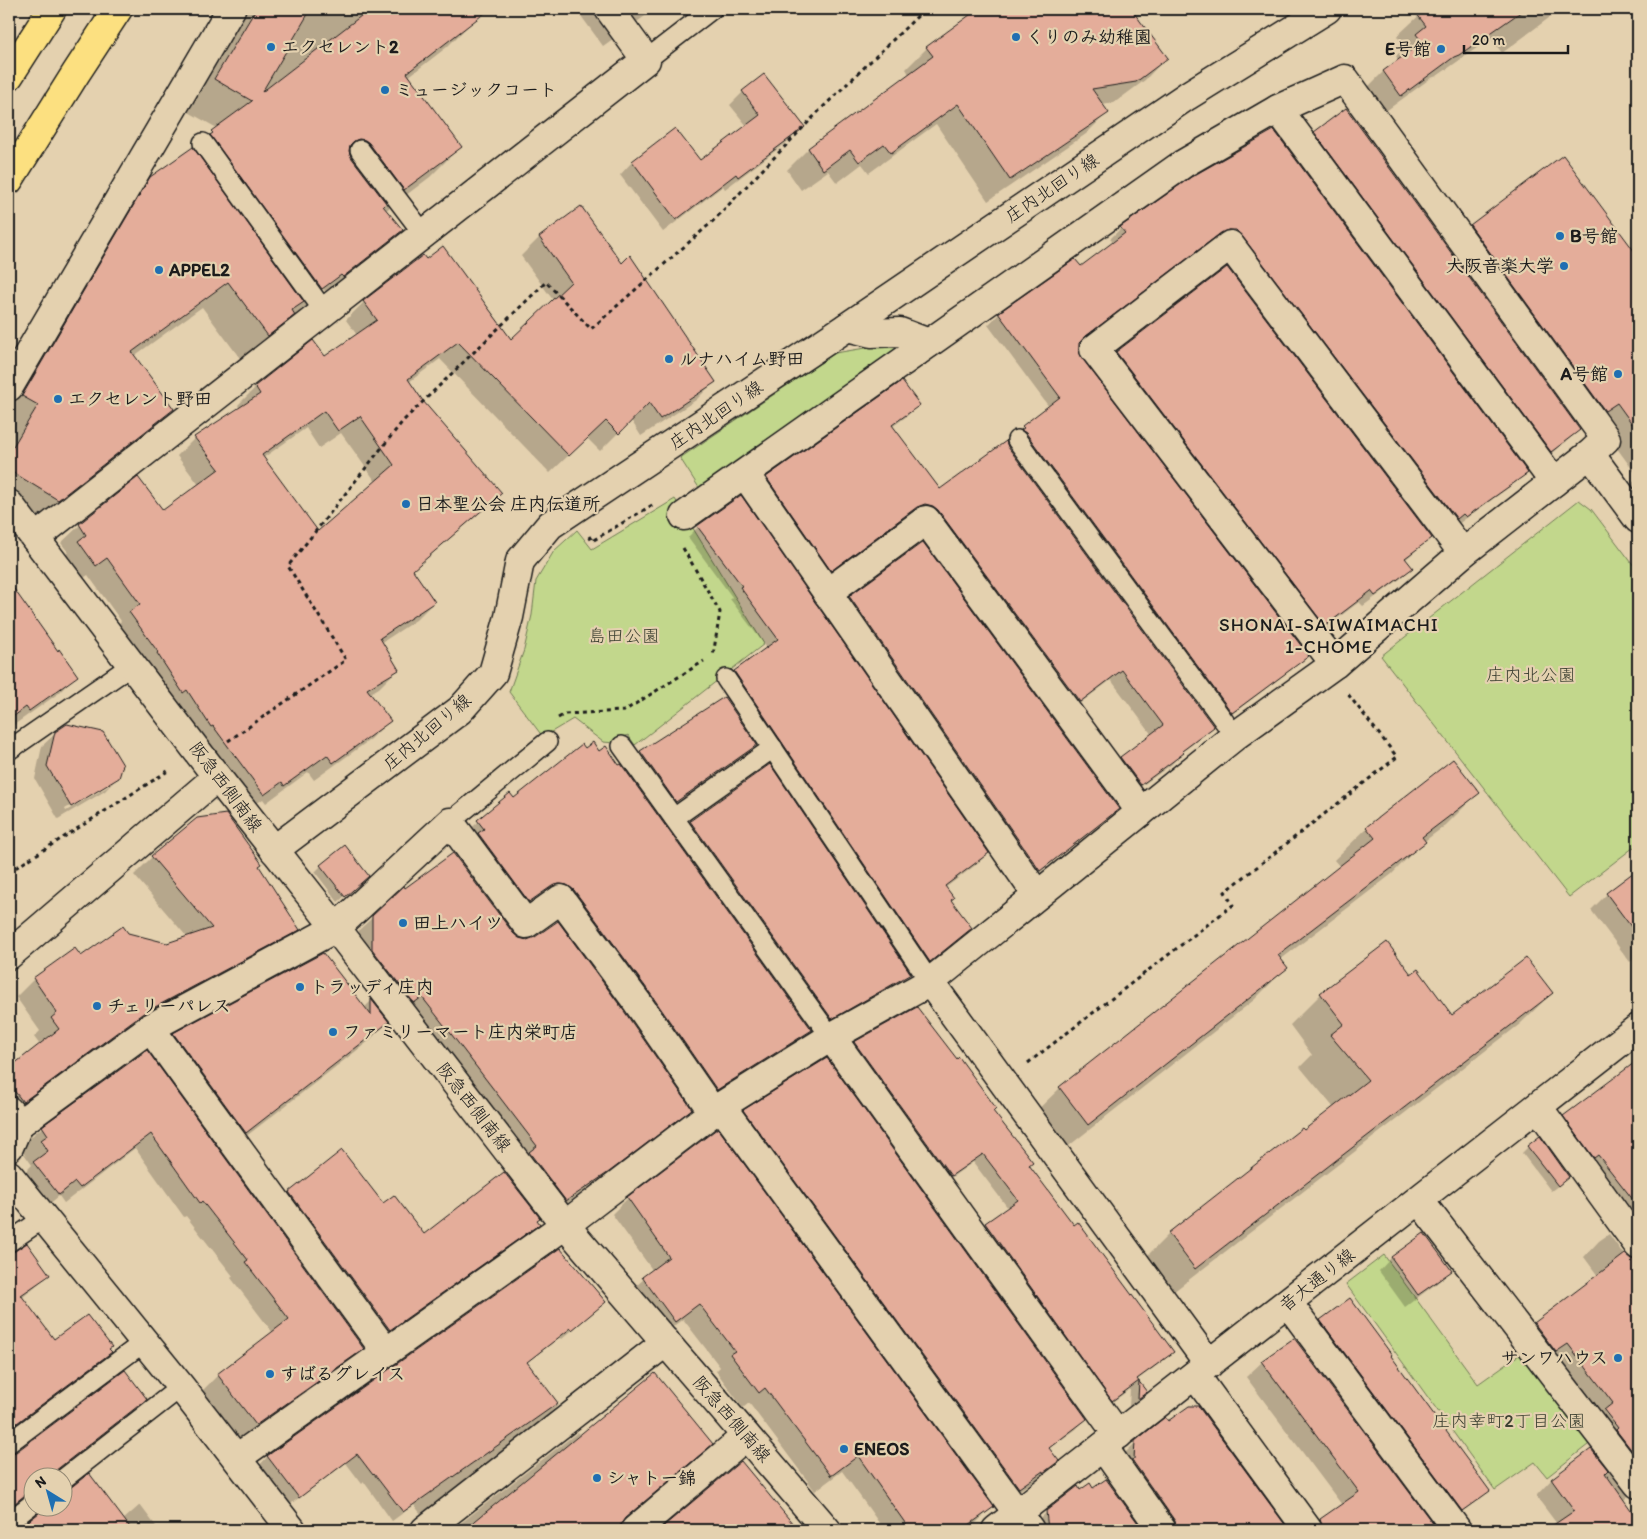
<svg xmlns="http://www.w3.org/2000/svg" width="1647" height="1539" font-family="Itim,'Klee One',sans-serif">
	<rect width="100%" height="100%" fill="#e4d1af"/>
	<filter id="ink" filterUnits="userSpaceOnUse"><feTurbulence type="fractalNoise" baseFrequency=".02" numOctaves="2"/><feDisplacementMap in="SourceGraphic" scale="10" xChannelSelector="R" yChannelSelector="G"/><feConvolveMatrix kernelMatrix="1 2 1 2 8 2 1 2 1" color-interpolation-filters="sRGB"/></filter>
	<g filter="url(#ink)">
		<!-- green -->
		<g fill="#c2d78c" stroke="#6f7a54">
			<polygon points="896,343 907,345 703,494 680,458 835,353"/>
			<polygon points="675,499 764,644 635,745 628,735 615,743 603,742 573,719 543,737 509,692 524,650 532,615 536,581 554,551 577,530 592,549"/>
			<polygon points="1579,500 1591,509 1638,571 1638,844 1569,897 1381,656"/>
			<polygon points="1384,1255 1478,1384 1523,1352 1593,1441 1547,1477 1535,1462 1495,1490 1346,1284"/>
		</g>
		<!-- shadow -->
		<g fill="#0003" fill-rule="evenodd">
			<path d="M245,9H480L475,14L477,17L447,47L408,77L460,147L430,177L385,211L401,230L371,260L312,306L311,305L292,318L291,317L268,340L242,361L202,307L134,356L173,409L147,435L32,525L9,511V439L13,432L9,429V402L125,205L151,178L192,149L194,150L217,128L185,110ZM210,137H213L327,294L325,295Z"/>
			<polygon points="576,9 655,9 603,46"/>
			<polygon points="980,9 1148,9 1136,17 1166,58 1145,80 1114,103 1102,105 1107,113 1086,134 988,201 936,124 869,173 862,164 837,183 828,171 801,190 787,170 808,149 909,74 906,69 927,48"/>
			<polygon points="1426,9 1561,9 1502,53 1491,38 1437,76 1431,78 1379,116 1362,93 1383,72 1399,61 1396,56 1405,47 1397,36"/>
			<polygon points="1634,9 1638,9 1638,15"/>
			<polygon points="764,76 803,127 791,139 725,189 723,186 663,232 620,175 632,162 675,130 700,162 747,126 730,105 743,92"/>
			<polygon points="1315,132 1579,430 1567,441 1539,463 1304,144"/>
			<polygon points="1563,157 1638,258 1638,477 1597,421 1452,246 1471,226"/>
			<polygon points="1192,178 1526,473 1515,483 1454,527 1216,240 1208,243 1079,342 1077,352 1080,359 1307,655 1296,666 1220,723 1012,438 1023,427 1049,407 988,325 999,314 1081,268 1114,243 1110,239 1121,228"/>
			<path d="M539,238L621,265L714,382L696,400L641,436L631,420L600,451L587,438L550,473L440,359L409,382L422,401L500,493L482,511L412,571L434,602L416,620L381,643L397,670L379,688L369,694L389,721L371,739L314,780L308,772L266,803L263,799L245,812L112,631L121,621L88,575L77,583L61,560L68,552L61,543L80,525L163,512L199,485L177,456L195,438L240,409L238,405L256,387L325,358L357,335L346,320L364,302L511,341L553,300L521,256ZM306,428L319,448L341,433L376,482L318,533L263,458Z"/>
			<polygon points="1117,353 1430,538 1405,560 1411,568 1400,579 1363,606 1359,602 1314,636 1105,364"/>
			<polygon points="918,405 907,416 892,427 940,491 1007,447 1213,727 1202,737 1182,752 1172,764 1129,795 1110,769 1121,758 1152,735 1111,680 1068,712 913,515 904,518 820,580 756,489 767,478"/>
			<polygon points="1638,477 1638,512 1623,493"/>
			<polygon points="698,527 988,853 977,864 945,888 950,900 970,928 919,971 724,683 735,672 767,648 730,599 732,597 688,537"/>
			<polygon points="922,544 1117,808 1107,819 1029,881 839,608 850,597"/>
			<polygon points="9,584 57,652 76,675 59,693 11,727 9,724"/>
			<polygon points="683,724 756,745 748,753 668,809 633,760 641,752"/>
			<path d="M56,733L118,777L105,791L58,819L35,779L42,746ZM109,783V786L66,811L65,809Z"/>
			<polygon points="584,749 598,753 811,1030 802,1039 708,1098 549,892 542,895 520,910 469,830 510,795 513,800"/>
			<polygon points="769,766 910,974 902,982 824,1025 683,829 690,822"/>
			<polygon points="1478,793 1446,825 1422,843 1392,874 1280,960 1286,968 1254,1000 1056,1156 1027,1120 1060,1088 1340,867 1334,860 1367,828"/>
			<polygon points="197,819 258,867 298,930 280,947 9,1116 9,1070 40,1045 34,1037 40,1031 16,997 34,979 127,934 167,944 187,937 134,875 152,857"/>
			<polygon points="321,866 361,882 338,902 315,872"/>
			<polygon points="1638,870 1638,956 1630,962 1591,910 1607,894"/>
			<polygon points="373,917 513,934 519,939 527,941 690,1109 677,1122 594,1185 553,1213 359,962 359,930"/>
			<polygon points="322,954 364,1008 371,1001 387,1022 369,1041 227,1151 155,1053 174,1034"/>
			<polygon points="1410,976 1452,1016 1552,993 1520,1024 1164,1299 1138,1265 1169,1234 1302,1130 1303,1132 1334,1108 1300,1067 1312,1055 1290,1025 1321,994"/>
			<polygon points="917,1008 991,1111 1028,1165 1172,1352 1163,1361 1137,1380 1146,1392 1129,1407 1130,1389 1103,1409 976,1234 985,1224 1008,1208 973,1162 941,1185 846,1052 855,1043"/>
			<polygon points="146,1052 362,1348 347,1364 240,1440 203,1390 218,1375 273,1333 231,1278 233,1276 186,1216 184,1217 135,1148 64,1203 59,1196 43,1209 19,1178 32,1165 20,1148 35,1133"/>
			<polygon points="1638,1061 1638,1259 1635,1252 1549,1132 1564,1116"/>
			<polygon points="744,1111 1086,1419 1075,1430 1048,1449 1057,1461 1047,1472 1008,1498 734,1122"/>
			<polygon points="718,1130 992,1507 977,1522 966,1530 883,1530 881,1528 882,1527 842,1471 815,1491 749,1403 743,1408 716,1371 720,1367 683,1319 659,1337 627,1294 653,1271 612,1214 628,1198"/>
			<polygon points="1528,1147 1562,1183 1551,1191 1522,1153"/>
			<polygon points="342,1152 383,1205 424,1236 536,1221 538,1224 530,1232 381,1337 281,1201 289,1193"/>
			<polygon points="9,1219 13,1224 9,1229"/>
			<polygon points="1609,1234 1624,1255 1632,1261 1638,1261 1638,1492 1519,1339 1535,1324 1598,1276 1584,1257 1599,1241"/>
			<polygon points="1424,1235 1450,1271 1437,1283 1405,1307 1379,1271 1391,1258"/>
			<polygon points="9,1254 48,1275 22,1298 54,1341 108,1349 110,1352 97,1365 9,1431"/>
			<polygon points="605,1302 562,1339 560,1337 526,1363 558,1405 548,1415 421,1514 414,1505 392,1521 364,1482 362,1484 346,1463 288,1506 259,1466 268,1456"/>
			<polygon points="1321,1321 1389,1356 1482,1497 1456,1516 1315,1326"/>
			<polygon points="1294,1339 1436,1530 1310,1530 1320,1520 1342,1505 1246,1377 1262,1362"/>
			<polygon points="145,1399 132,1412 50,1476 32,1476 32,1490 31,1489 30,1491 32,1493 32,1506 62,1506 64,1492 89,1475 123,1520 140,1505 158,1529 156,1530 19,1530 30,1521 30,1517 17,1506 9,1510 9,1455"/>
			<polygon points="1197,1407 1287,1530 1155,1530 1120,1458 1136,1442"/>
			<polygon points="578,1432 581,1436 711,1444 696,1459 619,1524 619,1530 452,1530"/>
			<polygon points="1591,1450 1628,1496 1623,1501 1638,1522 1638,1530 1549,1530 1557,1524 1536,1496 1551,1480"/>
			<polygon points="740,1463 796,1530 661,1530"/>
			<polygon points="1106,1480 1142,1530 1031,1530 1031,1527 1047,1512 1080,1492 1093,1489"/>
		</g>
		<!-- building -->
		<g fill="#e4ad9a" stroke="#1c1c1c" fill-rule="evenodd">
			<polygon points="256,9 311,9 262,92 370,9 490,9 407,73 462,147 404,190 369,143 365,140 359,139 354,141 350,145 349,151 351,157 386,203 383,206 403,230 343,277 341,275 322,289 210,135 213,133 211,131 252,101 214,79"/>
			<polygon points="978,9 1131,9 1168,58 1136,82 1092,89 1109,113 1010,180 958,104 891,153 884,144 859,162 850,150 823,170 808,148 933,56 926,47"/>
			<polygon points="1413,9 1525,9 1459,55 1454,57 1401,96 1383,71 1422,42 1416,34 1426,26"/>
			<polygon points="764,74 805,127 738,177 736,174 676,220 632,161 675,128 700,160 760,115 742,91"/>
			<polygon points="1346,108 1580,430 1551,452 1314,132"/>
			<polygon points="1274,130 1528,473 1466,517 1463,514 1457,519 1242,236 1236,230 1228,230 1221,233 1085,337 1079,343 1079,351 1082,358 1309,656 1232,713 1026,433 1021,430 1024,428 1022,426 1060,397 998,313 1075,259 1081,266 1125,233 1120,227 1191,177"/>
			<polygon points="193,147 304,302 292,310 295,315 268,336 228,282 132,352 174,409 58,500 9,470 9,453 38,405 22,396 150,177"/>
			<polygon points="1563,155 1638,256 1638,432 1617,403 1605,411 1470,225"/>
			<path d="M581,206L622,263L630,255L716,382L660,419L649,403L619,434L606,421L569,456L458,342L408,379L423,401L502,493L413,570L435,602L380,638L399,670L367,689L391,721L333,763L327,755L284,786L282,782L264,795L213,726L211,727L187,690L183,693L157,653L158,652L129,612L140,604L107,558L96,566L78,541L86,535L79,524L138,477L163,510L219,469L194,437L260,394L255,386L313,340L325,356L377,320L363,301L423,255L426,259L443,246L511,339L571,282L539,237ZM324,411L338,431L360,416L394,465L318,531L262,455Z"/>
			<polygon points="1227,267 1432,538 1405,558 1413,568 1375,596 1371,591 1325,626 1116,352"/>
			<polygon points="902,381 920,405 892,425 940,489 1006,441 1008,447 1214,727 1182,751 1184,753 1141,785 1120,757 1163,725 1122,670 1080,702 938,510 933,506 925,504 917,507 831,571 766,477"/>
			<polygon points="741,495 989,853 945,886 954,898 951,900 972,928 930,962 734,671 778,639 740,587 742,586 697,526"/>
			<polygon points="923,542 1119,809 1040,871 849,596"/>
			<polygon points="9,582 58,651 59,649 78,676 29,711 26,707 9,720"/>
			<polygon points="724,697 757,745 676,802 640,751"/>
			<polygon points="67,724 103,732 123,765 119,778 71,807 47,766 55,732"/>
			<polygon points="593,742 599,751 606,746 619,765 621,764 812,1030 717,1090 650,993 574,890 567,885 559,884 552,886 529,902 478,833 484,829 477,820 510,793 514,798 582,744 585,748"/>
			<polygon points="1453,759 1480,793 1422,837 1426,842 1278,955 1288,968 1088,1125 1059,1087 1375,838 1366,827"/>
			<polygon points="770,764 911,974 832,1019 690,821"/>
			<polygon points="226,814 262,864 259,866 300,930 142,1014 23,1102 9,1084 9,1068 59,1029 51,1018 57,1013 33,978 75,948 81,956 123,926 128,933 167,943 212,928 151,856 197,818"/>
			<polygon points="345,845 369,876 345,897 320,865"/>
			<polygon points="453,853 513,933 519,938 527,940 535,937 558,921 624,1011 692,1109 609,1172 566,1201 529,1152 537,1146 455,1039 422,997 414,1003 372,949 372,916 404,886 405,888"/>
			<polygon points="1638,869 1638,936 1606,893"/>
			<polygon points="1387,942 1411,974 1418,969 1452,1015 1526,958 1553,993 1195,1269 1168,1233 1302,1128 1304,1130 1368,1080 1330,1035 1344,1024 1320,993"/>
			<polygon points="323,953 371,1015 371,999 389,1022 246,1133 173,1033"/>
			<polygon points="917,1007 957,1059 959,1057 996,1108 993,1111 1033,1162 1029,1165 1074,1225 1078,1222 1174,1352 1137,1379 1147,1392 1138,1399 1139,1381 1112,1401 985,1223 1018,1200 983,1154 951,1176 854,1042"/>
			<polygon points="147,1050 364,1349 256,1425 217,1374 289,1319 245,1262 248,1260 202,1201 200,1203 151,1134 80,1188 75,1182 59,1195 33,1162 48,1151 41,1140 48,1135 42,1126"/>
			<polygon points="827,1058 1087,1419 1049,1448 1059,1461 1043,1473 1043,1471 1019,1488 743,1110"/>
			<polygon points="1638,1060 1638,1206 1598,1155 1594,1158 1563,1116"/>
			<polygon points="718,1128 994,1507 962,1530 910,1530 858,1456 831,1476 765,1388 759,1393 730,1354 735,1351 699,1304 675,1322 642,1277 669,1257 627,1197"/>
			<polygon points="1540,1136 1569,1177 1558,1186 1527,1146"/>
			<polygon points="342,1150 383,1203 394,1195 424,1234 504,1172 540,1218 537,1220 540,1224 390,1330 289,1192"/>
			<polygon points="1424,1233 1452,1271 1418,1295 1391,1257"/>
			<polygon points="27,1243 50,1275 21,1295 54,1339 87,1315 112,1347 109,1349 112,1352 9,1429 9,1255"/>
			<polygon points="560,1248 606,1302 572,1330 571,1328 527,1362 558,1403 403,1512 374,1474 373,1475 357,1454 299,1498 267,1456"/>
			<polygon points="1625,1254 1631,1259 1638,1260 1638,1456 1634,1450 1633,1452 1616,1430 1618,1428 1604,1410 1613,1403 1568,1344 1556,1352 1534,1323"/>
			<polygon points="1350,1298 1392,1355 1391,1356 1490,1491 1462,1511 1320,1320"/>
			<polygon points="1294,1338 1437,1529 1323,1530 1320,1519 1359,1492 1261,1361"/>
			<polygon points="125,1370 147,1399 55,1471 51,1476 32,1476 32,1493 25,1495 9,1508 9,1454 16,1452"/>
			<polygon points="655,1373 713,1444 625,1518 621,1524 620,1530 464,1530"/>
			<polygon points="1189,1406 1198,1406 1289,1530 1177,1530 1175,1521 1132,1460 1134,1459 1135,1441 1165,1417 1168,1421"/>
			<polygon points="1591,1449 1608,1470 1605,1473 1638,1520 1638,1530 1546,1530 1574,1511 1551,1479"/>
			<polygon points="741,1461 798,1530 659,1530"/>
			<polygon points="89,1473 132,1530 26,1530 22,1526 39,1513 43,1506 62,1506 62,1491 69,1489"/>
			<polygon points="1106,1479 1143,1530 1048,1530 1046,1511 1078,1486 1080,1490 1090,1483 1093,1488"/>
		</g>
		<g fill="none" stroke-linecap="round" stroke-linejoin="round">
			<defs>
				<g id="service">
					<polyline points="646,60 712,9"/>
					<polyline points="203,143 324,311"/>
					<polyline points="360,150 423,233"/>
					<polyline points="1017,440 1235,736"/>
					<polyline points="726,679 930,982"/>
					<polyline points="622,746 831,1037"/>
					<polyline points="9,750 132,665"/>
					<polyline points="674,818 773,748"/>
					<polyline points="450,822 547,742"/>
					<polyline points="9,1242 44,1218"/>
					<polyline points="9,1443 144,1342"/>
					<polyline points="62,1480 181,1387"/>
					<polyline points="9,1522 32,1504"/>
				</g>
				<polyline id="pedestrian" points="684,516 915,353"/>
				<g id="minor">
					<polyline points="1278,109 1554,482"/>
					<polyline points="847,327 871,333 900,332 929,343"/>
					<polyline points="915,353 1183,164 1278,109 1345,79 1606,439 1590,454"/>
					<polyline points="9,387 231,9"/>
					<polyline points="745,474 1037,895"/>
					<polyline points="35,538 646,60 609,9"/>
					<polyline points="827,593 926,520 1141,812"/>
					<polyline points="1335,664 1094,349 1230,245 1463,553"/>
					<polyline points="930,982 1209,1364"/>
					<polyline points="150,1028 386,1352"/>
					<polyline points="831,1037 1118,1435"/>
					<polyline points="721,1106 1030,1530"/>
					<polyline points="1538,1107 1638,1245"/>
					<polyline points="9,1111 19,1124 9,1147"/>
					<polyline points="19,1124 150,1028 336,928 450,822 526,924 561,899 637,1002 713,1112"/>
					<polyline points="9,1175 181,1387 292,1530"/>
					<polyline points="1419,1200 1638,1484"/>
					<polyline points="1288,1303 1457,1530"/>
					<polyline points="1195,1375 1308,1530"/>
					<polyline points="1103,1447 1162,1530"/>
					<polyline points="237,1458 565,1225 721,1106 831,1037 930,982 1235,736 1335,664 1463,553 1590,454 1638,519"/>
					<polyline points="425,1530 666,1342"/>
					<polyline points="635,1530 746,1436"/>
					<polyline points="996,1530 1638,1028"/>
				</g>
				<g id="tertiary">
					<polyline points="9,504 217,777 336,928 565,1225 827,1530"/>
					<polyline points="274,850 460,710 493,673 509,617 520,561 550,525 847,327 1187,96 1327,9"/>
					<polyline points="9,955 217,777"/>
				</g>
				<g id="motorway">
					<polyline points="9,76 52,9"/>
					<polyline points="9,180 76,73 118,9"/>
				</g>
			</defs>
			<!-- service casing -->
			<use href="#service" stroke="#1c1c1c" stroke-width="22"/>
			<!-- pedestrian casing -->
			<use href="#pedestrian" stroke="#1c1c1c" stroke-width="31"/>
			<!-- minor casing -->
			<use href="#minor" stroke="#1c1c1c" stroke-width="31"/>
			<!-- tertiary casing -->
			<use href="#tertiary" stroke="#1c1c1c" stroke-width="31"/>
			<!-- motorway casing -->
			<use href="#motorway" stroke="#1c1c1c" stroke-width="31"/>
			<!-- path -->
			<g stroke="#1c1c1c" stroke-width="3" stroke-dasharray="4 4" stroke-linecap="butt">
				<polyline points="589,536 592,541 654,504"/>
				<polyline points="683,548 720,612 713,656"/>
				<polyline points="558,718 565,714 624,711 704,661"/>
				<polyline points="228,741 346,660 288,566 403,421 546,282 591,329 712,222 821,109 925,9"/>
				<polyline points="9,872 171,769"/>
				<polyline points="1028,1063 1233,905 1225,892 1397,757 1347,693"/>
			</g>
			<!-- service -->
			<use href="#service" stroke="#e4d1af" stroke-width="19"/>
			<!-- pedestrian -->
			<use href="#pedestrian" stroke="#e4d1af" stroke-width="28"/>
			<!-- minor -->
			<use href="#minor" stroke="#e4d1af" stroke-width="28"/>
			<!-- tertiary -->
			<use href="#tertiary" stroke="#e4d1af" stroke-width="28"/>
			<!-- motorway -->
			<use href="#motorway" stroke="#fce080" stroke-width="28"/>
		</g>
	</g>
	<!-- markers -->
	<g fill="#1f6fb2" stroke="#e4d1af" stroke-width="2">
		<circle cx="1016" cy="37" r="5"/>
		<circle cx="271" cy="47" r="5"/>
		<circle cx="1441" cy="49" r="5"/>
		<circle cx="385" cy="90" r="5"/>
		<circle cx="1560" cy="236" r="5"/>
		<circle cx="1564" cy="266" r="5"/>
		<circle cx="159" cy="270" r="5"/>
		<circle cx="669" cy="359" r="5"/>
		<circle cx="1618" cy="374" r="5"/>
		<circle cx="58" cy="399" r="5"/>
		<circle cx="406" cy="504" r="5"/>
		<circle cx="403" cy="923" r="5"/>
		<circle cx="300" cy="987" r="5"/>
		<circle cx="97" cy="1006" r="5"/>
		<circle cx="333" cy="1032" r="5"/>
		<circle cx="1618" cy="1358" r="5"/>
		<circle cx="270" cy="1374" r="5"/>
		<circle cx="844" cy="1449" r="5"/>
		<circle cx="597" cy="1478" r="5"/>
	</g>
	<g text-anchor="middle" stroke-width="4.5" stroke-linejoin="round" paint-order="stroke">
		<!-- poi labels -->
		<g font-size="18" font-weight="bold" fill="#1c1c1c" stroke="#e4d1af" text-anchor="start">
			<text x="1026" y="43">くりのみ幼稚園</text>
			<text x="281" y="53">エクセレント2</text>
			<text x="1431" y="55" text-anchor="end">E号館</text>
			<text x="395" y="96">ミュージックコート</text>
			<text x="1570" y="242">B号館</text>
			<text x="1554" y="272" text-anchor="end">大阪音楽大学</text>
			<text x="169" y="276">APPEL2</text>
			<text x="679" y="365">ルナハイム野田</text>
			<text x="1608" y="380" text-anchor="end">A号館</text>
			<text x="68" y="405">エクセレント野田</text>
			<text x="416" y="510">日本聖公会 庄内伝道所</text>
			<text x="413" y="929">田上ハイツ</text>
			<text x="310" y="993">トラッディ庄内</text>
			<text x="107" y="1012">チェリーパレス</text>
			<text x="343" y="1038">ファミリーマート庄内栄町店</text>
			<text x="1608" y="1364" text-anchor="end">サンワハウス</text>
			<text x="280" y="1380">すばるグレイス</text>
			<text x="854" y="1455">ENEOS</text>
			<text x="607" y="1484">シャトー錦</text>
		</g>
		<!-- street labels -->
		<g font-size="18" fill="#1c1c1c" stroke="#e4d1af">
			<text transform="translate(1052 188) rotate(-34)" y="6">庄内北回り線</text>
			<text transform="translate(716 415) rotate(-34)" y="6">庄内北回り線</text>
			<text transform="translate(427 732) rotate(-40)" y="6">庄内北回り線</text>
			<text transform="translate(226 787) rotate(53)" y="6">阪急西側南線</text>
			<text transform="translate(474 1107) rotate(52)" y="6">阪急西側南線</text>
			<text transform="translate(1317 1280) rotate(-38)" y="6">音大通り線</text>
			<text transform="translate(732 1419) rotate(49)" y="6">阪急西側南線</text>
		</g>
		<!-- park labels -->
		<g font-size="18" fill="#3d4132" stroke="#e4d1af">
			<text x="624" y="642">島田公園</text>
			<text x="1531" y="681">庄内北公園</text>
			<text x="1509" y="1427">庄内幸町2丁目公園</text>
		</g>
		<!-- neighbourhood labels -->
		<g font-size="19" letter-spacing="1" fill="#1c1c1c" stroke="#e4d1af">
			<text x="1329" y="631">SHONAI-SAIWAIMACHI<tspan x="1329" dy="22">1-CHOME</tspan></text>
		</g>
	</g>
	<!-- margin -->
	<rect width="1647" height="1539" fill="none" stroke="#e4d1af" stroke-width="30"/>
	<rect x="15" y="15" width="1617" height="1509" fill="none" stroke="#1c1c1c" stroke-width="2" filter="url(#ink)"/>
	<!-- north arrow -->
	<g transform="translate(48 1492) rotate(323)"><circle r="24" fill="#e4d1af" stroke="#948974"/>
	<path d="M0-4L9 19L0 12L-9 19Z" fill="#1f6fb2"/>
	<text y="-8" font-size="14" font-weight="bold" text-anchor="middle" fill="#1c1c1c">N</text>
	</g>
	<!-- scale -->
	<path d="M1464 45v8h104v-8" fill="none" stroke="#1c1c1c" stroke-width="2.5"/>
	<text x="1472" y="45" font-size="15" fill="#1c1c1c" stroke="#e4d1af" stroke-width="4" paint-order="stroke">20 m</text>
</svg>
